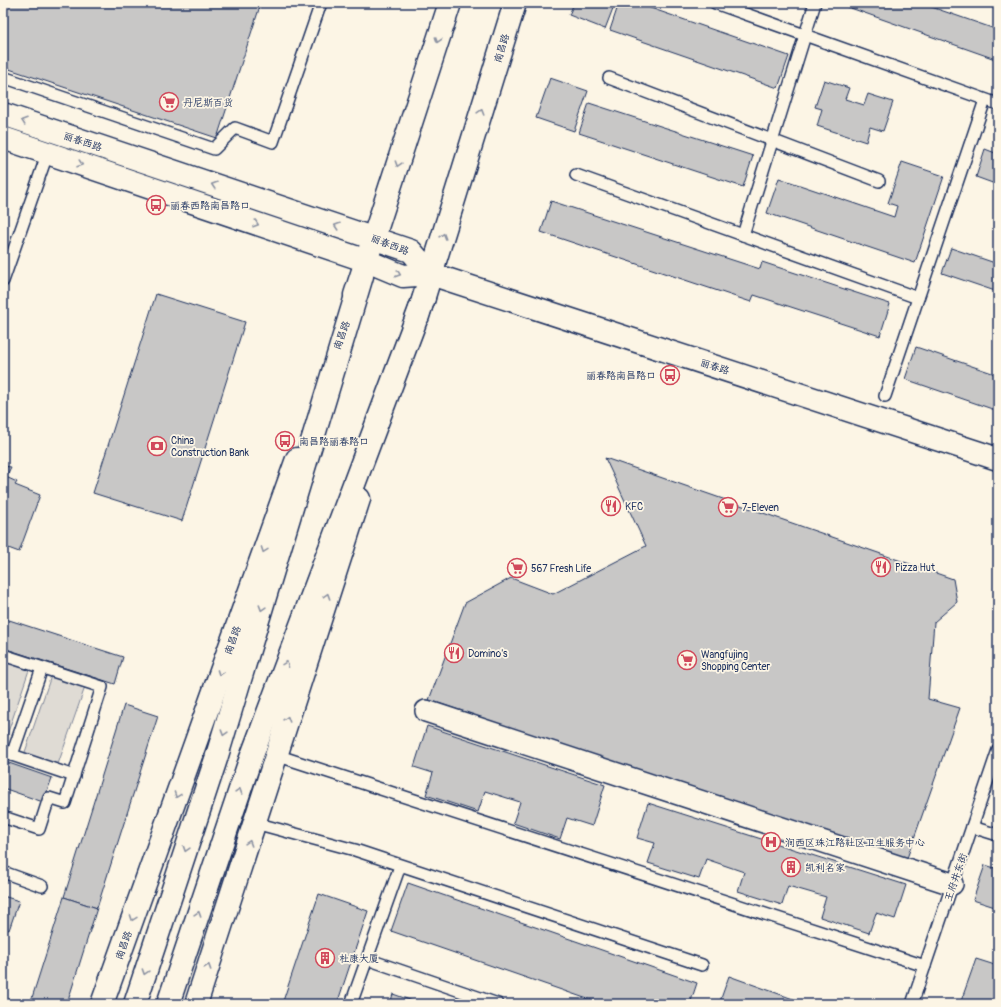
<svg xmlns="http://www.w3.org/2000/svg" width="1001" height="1007" font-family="Pangolin,'LXGW WenKai TC',sans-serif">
	<rect width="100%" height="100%" fill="#fcf5e5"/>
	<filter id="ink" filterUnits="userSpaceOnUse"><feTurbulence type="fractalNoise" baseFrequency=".025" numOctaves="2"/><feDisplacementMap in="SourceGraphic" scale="8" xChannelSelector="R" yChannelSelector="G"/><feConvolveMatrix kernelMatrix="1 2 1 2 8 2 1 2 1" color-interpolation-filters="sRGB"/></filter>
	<g filter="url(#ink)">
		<!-- green -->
		<g fill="#dfdbd4" stroke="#7d8599">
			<polygon points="3,661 29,670 4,744 3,744"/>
			<polygon points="51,676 85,687 57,767 24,755"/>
		</g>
		<!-- building -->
		<g fill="#c8c7c6" stroke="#1b2f5e">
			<polygon points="3,3 252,3 260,6 217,138 3,67"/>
			<polygon points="574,3 615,3 605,29 569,15"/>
			<polygon points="619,3 636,3 789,56 778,88 610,30"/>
			<polygon points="843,3 920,3 998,30 998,60 842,5"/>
			<polygon points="550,78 588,91 574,131 536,118"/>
			<polygon points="824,80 849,88 845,99 864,105 868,94 893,102 883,131 870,127 866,142 817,126 822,109 815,107"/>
			<polygon points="589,103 753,156 743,187 579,133"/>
			<polygon points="985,149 998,154 998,185 976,177"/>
			<polygon points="902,162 944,176 915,263 767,213 779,178 894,217 897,206 888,203"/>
			<polygon points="551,201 760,269 762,262 890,304 880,336 754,295 751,302 541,232"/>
			<polygon points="951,248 998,264 998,292 942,273"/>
			<polygon points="156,294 245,322 182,521 93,493"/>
			<polygon points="916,347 998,375 998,411 905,379"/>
			<polygon points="605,458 953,579 957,602 934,622 928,699 960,708 906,861 429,700 465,603 511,578 553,594 646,546"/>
			<polygon points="3,466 11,467 6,477 17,482 15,485 40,495 19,552 3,546"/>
			<polygon points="3,618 123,657 115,684 3,648"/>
			<polygon points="124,705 158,716 97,908 64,897"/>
			<polygon points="427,726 605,785 592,826 567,818 560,839 513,823 520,802 485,791 478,812 426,795 433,773 414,767"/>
			<polygon points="3,761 52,778 43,802 3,788"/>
			<polygon points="648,803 906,885 895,919 876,913 869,933 820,917 826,897 788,886 782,905 738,891 744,872 706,859 699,879 648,863 655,843 637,838"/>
			<polygon points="985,865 998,869 998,908 973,900"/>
			<polygon points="408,883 697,983 690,1004 602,1004 391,931"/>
			<polygon points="319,894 368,911 337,1004 282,1004"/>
			<polygon points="3,896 19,901 9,930 3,928"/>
			<polygon points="64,897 97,908 67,1004 30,1004"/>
			<polygon points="976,959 998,966 998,1004 960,1004"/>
			<polygon points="729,976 807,1004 719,1004"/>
			<polygon points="393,994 421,1004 390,1004"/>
		</g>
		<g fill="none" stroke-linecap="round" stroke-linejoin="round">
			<defs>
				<g id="lane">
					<polyline points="715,3 998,104"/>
					<polyline points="3,77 214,149 235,128 273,142 321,3"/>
					<polyline points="609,78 879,181"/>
					<polyline points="576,175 918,298"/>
					<polyline points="743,235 815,3"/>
					<polyline points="3,281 49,149"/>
					<polyline points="885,396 985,100"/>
					<polyline points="3,655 102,687 65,803 49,798 39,829 3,817"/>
					<polyline points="3,752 74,776"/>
					<polyline points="12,755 42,668"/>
					<polyline points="276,755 925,966"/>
					<polyline points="255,823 355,850 702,965"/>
					<polyline points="972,827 998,835"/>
					<polyline points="3,872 42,886"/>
					<polyline points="367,959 498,1004"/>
					<polyline points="351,1004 400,866"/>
					<polyline points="912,1004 998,750"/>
				</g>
				<polyline id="street" points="426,711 952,884"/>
				<g id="secondary">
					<polyline points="3,114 411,251 431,274"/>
					<polyline points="3,138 367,261 403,276 431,274 998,459"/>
				</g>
				<g id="primary">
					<polyline points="355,295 450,3"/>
					<polyline points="418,316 515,3"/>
					<polyline points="102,1004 297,459"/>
					<polyline points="196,1004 359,499"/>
				</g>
				<g id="highway">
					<polyline points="135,1004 216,759 362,276"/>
					<polyline points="168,1004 248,766 424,298"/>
				</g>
			</defs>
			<!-- lane casing -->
			<use href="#lane" stroke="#1b2f5e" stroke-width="14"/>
			<!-- street casing -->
			<use href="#street" stroke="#1b2f5e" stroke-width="24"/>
			<!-- secondary casing -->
			<use href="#secondary" stroke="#1b2f5e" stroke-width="25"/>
			<!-- primary casing -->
			<use href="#primary" stroke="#1b2f5e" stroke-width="25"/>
			<!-- highway casing -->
			<use href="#highway" stroke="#1b2f5e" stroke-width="25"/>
			<!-- lane -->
			<use href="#lane" stroke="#fcf5e5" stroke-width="11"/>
			<!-- street -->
			<use href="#street" stroke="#fcf5e5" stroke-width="21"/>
			<!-- secondary -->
			<use href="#secondary" stroke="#fcf5e5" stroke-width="22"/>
			<!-- primary -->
			<use href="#primary" stroke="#fcf5e5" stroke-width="22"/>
			<!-- highway -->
			<use href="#highway" stroke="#fcf5e5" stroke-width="22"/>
		</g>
		<!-- one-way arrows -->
		<defs><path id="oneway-chevron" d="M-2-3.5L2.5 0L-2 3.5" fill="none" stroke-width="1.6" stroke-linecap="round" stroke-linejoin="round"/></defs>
		<g stroke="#8c92a2">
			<use href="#oneway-chevron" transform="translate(438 40) rotate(108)"/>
			<use href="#oneway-chevron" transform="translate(481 112) rotate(-73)"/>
			<use href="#oneway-chevron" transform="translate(24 121) rotate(-161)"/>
			<use href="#oneway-chevron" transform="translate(80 164) rotate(19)"/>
			<use href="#oneway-chevron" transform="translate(398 164) rotate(108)"/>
			<use href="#oneway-chevron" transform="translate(214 185) rotate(-162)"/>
			<use href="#oneway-chevron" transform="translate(256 224) rotate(19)"/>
			<use href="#oneway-chevron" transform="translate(337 226) rotate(-162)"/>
			<use href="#oneway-chevron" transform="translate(443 236) rotate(-73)"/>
			<use href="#oneway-chevron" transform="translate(398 274) rotate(19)"/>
			<use href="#oneway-chevron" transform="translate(264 550) rotate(110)"/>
			<use href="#oneway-chevron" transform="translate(327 596) rotate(-72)"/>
			<use href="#oneway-chevron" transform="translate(262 608) rotate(107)"/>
			<use href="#oneway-chevron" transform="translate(286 664) rotate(-69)"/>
			<use href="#oneway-chevron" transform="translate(220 673) rotate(110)"/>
			<use href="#oneway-chevron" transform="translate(287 719) rotate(-72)"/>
			<use href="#oneway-chevron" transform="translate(224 733) rotate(107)"/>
			<use href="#oneway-chevron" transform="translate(239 791) rotate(-72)"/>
			<use href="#oneway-chevron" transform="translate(177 795) rotate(110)"/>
			<use href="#oneway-chevron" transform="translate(249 843) rotate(-72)"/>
			<use href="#oneway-chevron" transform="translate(186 849) rotate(108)"/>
			<use href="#oneway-chevron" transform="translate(198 914) rotate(-72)"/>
			<use href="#oneway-chevron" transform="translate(133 918) rotate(110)"/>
			<use href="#oneway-chevron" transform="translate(208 967) rotate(-72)"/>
			<use href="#oneway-chevron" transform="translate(145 972) rotate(108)"/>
		</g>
	</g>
	<!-- icons -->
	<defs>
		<symbol id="supermarket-ring" viewBox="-11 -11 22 22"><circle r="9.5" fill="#fcf5e5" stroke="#d1495b" stroke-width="1.5"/><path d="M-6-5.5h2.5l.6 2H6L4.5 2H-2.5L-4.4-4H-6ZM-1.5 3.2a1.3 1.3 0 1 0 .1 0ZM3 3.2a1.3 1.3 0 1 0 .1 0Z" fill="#d1495b"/></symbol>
		<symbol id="bus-ring" viewBox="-11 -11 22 22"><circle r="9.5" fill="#fcf5e5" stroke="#d1495b" stroke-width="1.5"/><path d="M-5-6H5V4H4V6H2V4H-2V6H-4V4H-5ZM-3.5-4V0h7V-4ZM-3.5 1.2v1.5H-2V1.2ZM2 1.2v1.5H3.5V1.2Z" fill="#d1495b"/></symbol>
		<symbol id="bank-ring" viewBox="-11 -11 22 22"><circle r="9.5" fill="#fcf5e5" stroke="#d1495b" stroke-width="1.5"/><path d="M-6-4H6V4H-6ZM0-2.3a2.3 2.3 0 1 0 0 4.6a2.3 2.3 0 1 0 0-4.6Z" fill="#d1495b"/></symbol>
		<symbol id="restaurant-ring" viewBox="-11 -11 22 22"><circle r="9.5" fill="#fcf5e5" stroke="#d1495b" stroke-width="1.5"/><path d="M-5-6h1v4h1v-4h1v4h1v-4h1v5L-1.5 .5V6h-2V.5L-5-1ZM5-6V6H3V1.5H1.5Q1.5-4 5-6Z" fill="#d1495b"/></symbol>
		<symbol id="hospital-ring" viewBox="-11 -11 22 22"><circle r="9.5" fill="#fcf5e5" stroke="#d1495b" stroke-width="1.5"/><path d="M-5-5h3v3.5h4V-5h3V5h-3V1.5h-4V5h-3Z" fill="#d1495b"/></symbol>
		<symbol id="building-ring" viewBox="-11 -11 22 22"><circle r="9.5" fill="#fcf5e5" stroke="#d1495b" stroke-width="1.5"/><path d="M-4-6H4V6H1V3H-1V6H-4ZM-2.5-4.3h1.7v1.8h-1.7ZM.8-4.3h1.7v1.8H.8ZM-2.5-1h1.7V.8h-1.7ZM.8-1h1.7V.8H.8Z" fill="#d1495b"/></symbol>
	</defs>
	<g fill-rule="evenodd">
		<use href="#supermarket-ring" x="158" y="91" width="22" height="22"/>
		<use href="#bus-ring" x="145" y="194" width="22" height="22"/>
		<use href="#bus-ring" x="659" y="364" width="22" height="22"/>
		<use href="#bus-ring" x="274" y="430" width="22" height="22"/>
		<use href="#bank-ring" x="146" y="435" width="22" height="22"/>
		<use href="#restaurant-ring" x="600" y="495" width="22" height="22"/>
		<use href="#supermarket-ring" x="717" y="496" width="22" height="22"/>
		<use href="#restaurant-ring" x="870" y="556" width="22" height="22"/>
		<use href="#supermarket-ring" x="506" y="557" width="22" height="22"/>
		<use href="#restaurant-ring" x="443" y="642" width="22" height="22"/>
		<use href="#supermarket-ring" x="676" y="649" width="22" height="22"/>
		<use href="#hospital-ring" x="760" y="831" width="22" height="22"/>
		<use href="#building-ring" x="780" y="856" width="22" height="22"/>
		<use href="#building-ring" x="314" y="947" width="22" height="22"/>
	</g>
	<g text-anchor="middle" stroke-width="3.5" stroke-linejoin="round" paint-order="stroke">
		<!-- street labels -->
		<g font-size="10" fill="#1b2f5e" stroke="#fcf5e5">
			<text transform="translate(501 48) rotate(-73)" y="4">南昌路</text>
			<text transform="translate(83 141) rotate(18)" y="4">丽春西路</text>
			<text transform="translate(390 244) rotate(21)" y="4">丽春西路</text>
			<text transform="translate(341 335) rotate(-70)" y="4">南昌路</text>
			<text transform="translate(715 366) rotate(18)" y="4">丽春路</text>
			<text transform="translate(232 640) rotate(-70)" y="4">南昌路</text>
			<text transform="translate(955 877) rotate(-71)" y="4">王府井东街</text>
			<text transform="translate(123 945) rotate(-70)" y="4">南昌路</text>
		</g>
		<!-- poi labels -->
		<g font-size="10" fill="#1b2f5e" stroke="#fcf5e5" text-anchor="start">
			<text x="183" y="106">丹尼斯百货</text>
			<text x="170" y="209">丽春西路南昌路口</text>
			<text x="656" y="379" text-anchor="end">丽春路南昌路口</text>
			<text x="171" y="444">China<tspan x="171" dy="12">Construction Bank</tspan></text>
			<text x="299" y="445">南昌路丽春路口</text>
			<text x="625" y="510">KFC</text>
			<text x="742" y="511">7-Eleven</text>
			<text x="895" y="571">Pizza Hut</text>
			<text x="531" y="572">567 Fresh Life</text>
			<text x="468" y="657">Domino's</text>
			<text x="701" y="658">Wangfujing<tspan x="701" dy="12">Shopping Center</tspan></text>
			<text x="785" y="846">涧西区珠江路社区卫生服务中心</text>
			<text x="805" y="871">凯利名家</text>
			<text x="339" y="962">杜康大厦</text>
		</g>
	</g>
	<!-- margin -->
	<rect width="1001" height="1007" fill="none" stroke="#fcf5e5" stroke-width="16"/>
	<rect x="8" y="8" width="985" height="991" fill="none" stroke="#1b2f5e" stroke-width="1.5" filter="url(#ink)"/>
</svg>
